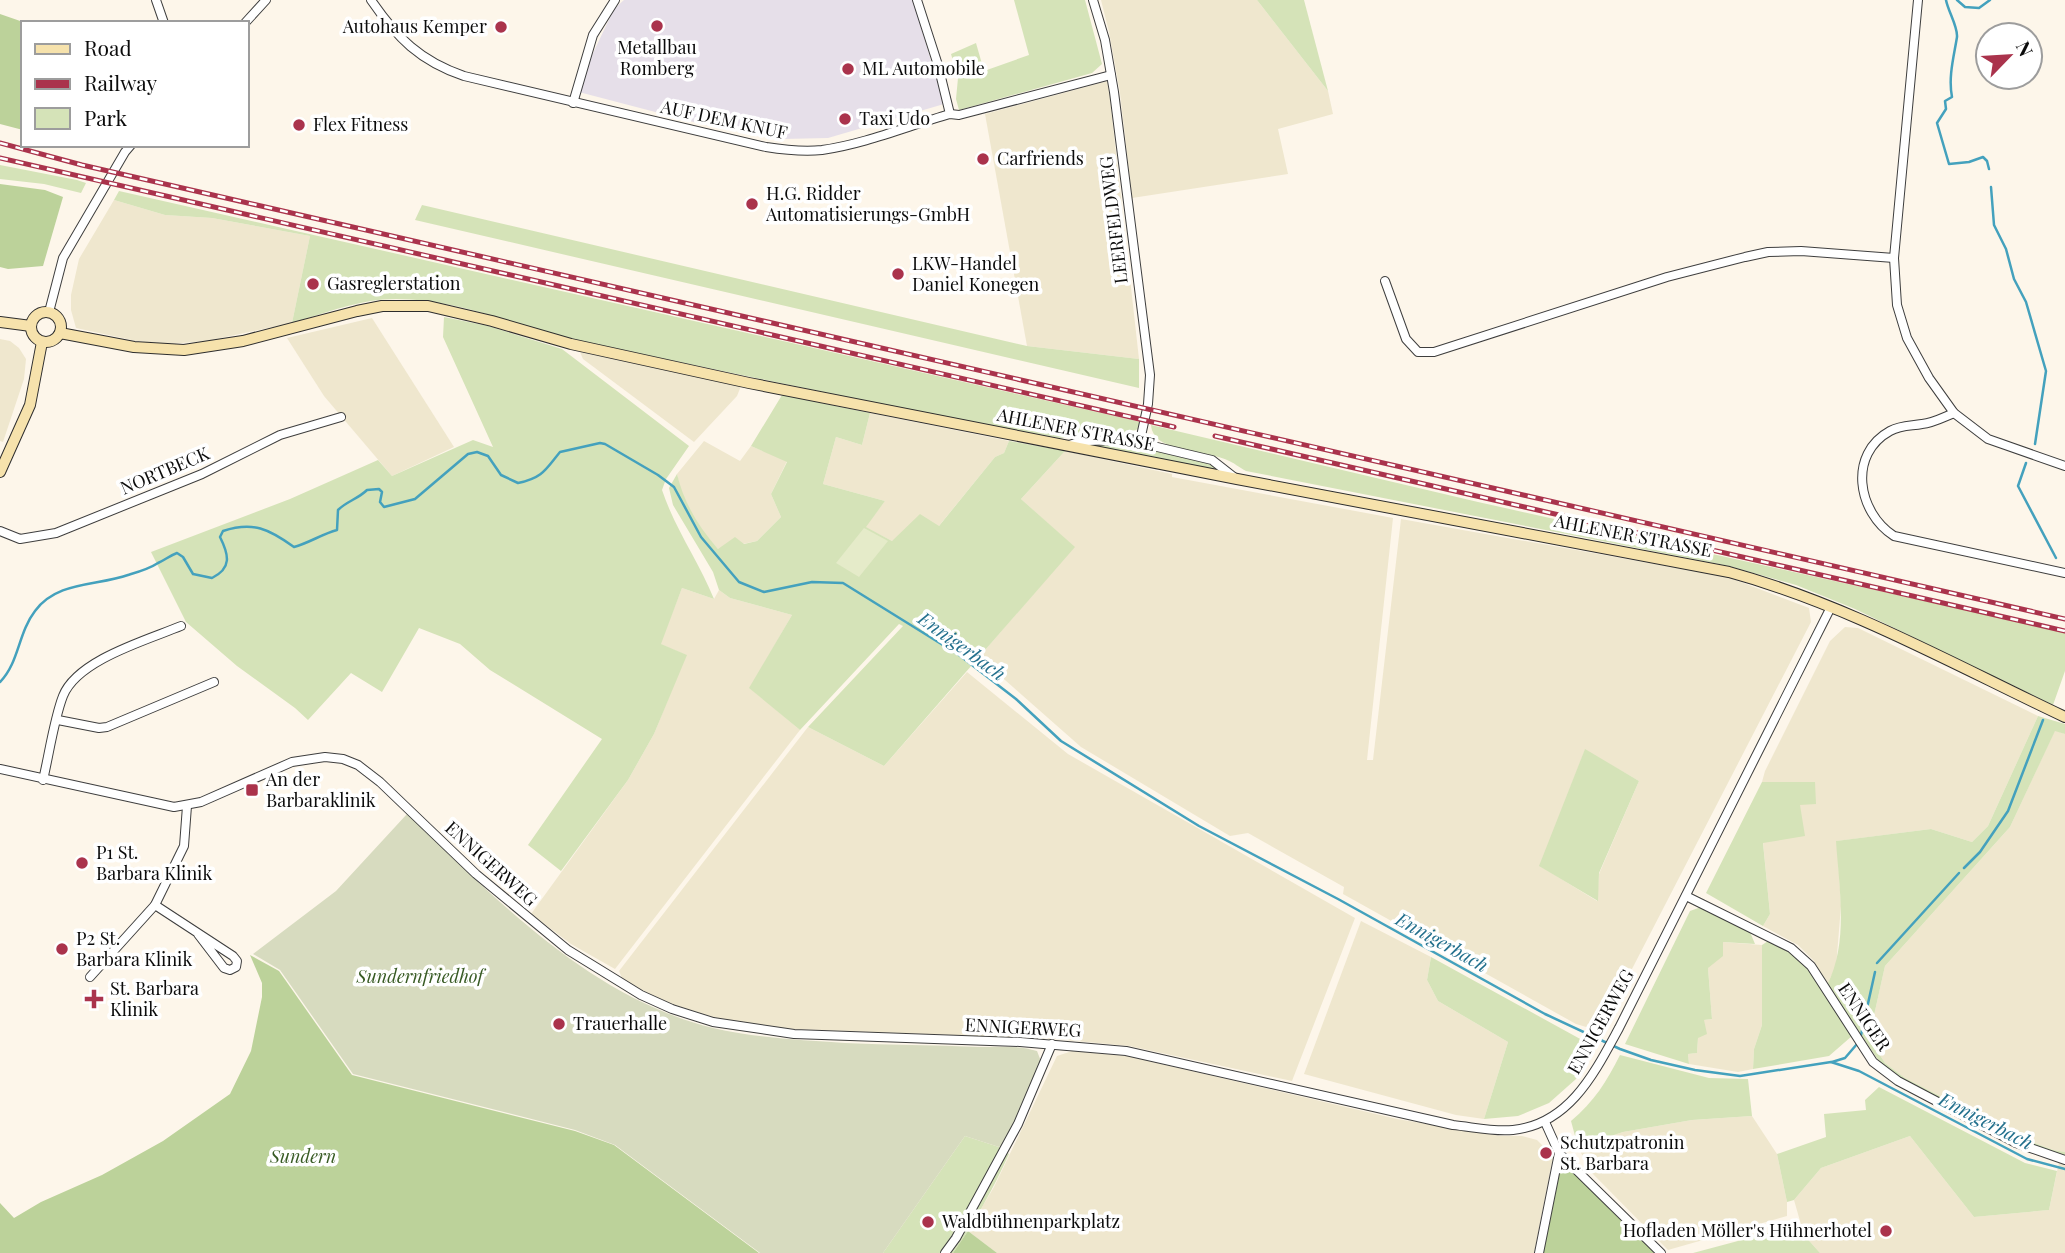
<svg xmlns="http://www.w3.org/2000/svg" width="2065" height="1253" font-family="'Playfair Display',serif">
	<rect width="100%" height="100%" fill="#fdf6ea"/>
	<!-- industrial -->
	<polygon fill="#e6dfe9" points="624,0 913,0 944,104 828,138 783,139 705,125 575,91 614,9"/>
	<!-- farmland -->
	<g fill="#efe7ce" fill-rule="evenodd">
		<polygon points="1101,0 1257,0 1328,91 1333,114 1278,129 1288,174 1132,198 1120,93 1109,32"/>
		<polygon points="1108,81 1139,359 1027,346 985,114"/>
		<polygon points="114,200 165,215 212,218 310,236 292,323 207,341 169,344 136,341 76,328 71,310 71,295 79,259"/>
		<polygon points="372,318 454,447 392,476 324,396 287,338"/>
		<polygon points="0,339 10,341 19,348 26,359 24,379 3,442 0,441"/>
		<polygon points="580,352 741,386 737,396 694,442 583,359"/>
		<polygon points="870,413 1009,441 1004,453 995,457 938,527 892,541 865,527 885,501 823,484 836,437 862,445"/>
		<polygon points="704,441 740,461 751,446 787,461 771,494 781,517 757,541 718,549 699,528 681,492 677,474"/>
		<path d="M1065,451L1172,474V477L1393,518L1367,760H1373L1401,519L1728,577L1809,608L1811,622L1600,1031L1576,1024L1343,894L1344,887L1248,833L1230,836L1081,747L979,657L1074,547L1021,499ZM1585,750L1639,781L1599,874L1597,901L1540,866Z"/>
		<polygon points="682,588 714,599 719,590 730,598 792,615 750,688 800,730 615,969 571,944 531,914 628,780 654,734 686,655 660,644"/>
		<polygon points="1845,627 1858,628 2038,716 1988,826 1972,842 1931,829 1837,841 1841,906 1836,967 1827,985 1814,961 1798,945 1763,926 1770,914 1763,842 1800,805 1814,782 1762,782 1765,771 1830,641"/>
		<polygon points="967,672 1068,754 1355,918 1292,1081 1129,1046 1055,1039 795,1029 762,1026 713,1017 672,1004 647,993 622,978 619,971 808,727 884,766"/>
		<polygon points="2055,730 2065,734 2065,1152 2053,1150 2019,1137 1905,1078 1885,1063 1869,1038 1885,966 2010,827"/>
		<polygon points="1361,921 1431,957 1427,980 1438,1001 1508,1042 1484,1119 1456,1115 1304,1074"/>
		<polygon points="1723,942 1762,945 1762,1025 1754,1049 1753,1069 1738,1072 1689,1064 1688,1054 1697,1053 1698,1038 1704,1020 1712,1019 1708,968"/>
		<polygon points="1072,1051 1127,1056 1397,1119 1500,1136 1522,1136 1537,1140 1553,1156 1534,1253 997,1253 968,1231 994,1187 1057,1056"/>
		<polygon points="1752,1116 1777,1154 1787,1202 1787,1216 1668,1250 1591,1172 1578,1147 1623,1132 1692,1120"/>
		<polygon points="1910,1136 1974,1217 2049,1210 2059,1162 2065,1163 2065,1253 1820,1253 1804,1235 1794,1200 1821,1168"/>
	</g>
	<!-- green -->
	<g fill="#d5e3b8">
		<polygon points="1014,0 1085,0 1102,64 1092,73 959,110 956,99 958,78 951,54 976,43 984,71 1029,55"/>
		<polygon points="1257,0 1304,0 1328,91"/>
		<polygon points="0,165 77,180 86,183 81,193 44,184 0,179"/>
		<path d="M119,191L1141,422L1138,429L1125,434L1099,433L1060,438C900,409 740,375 581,341C518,327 461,299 396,299C360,299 326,313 292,323L310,236L212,218L165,215L114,200Z"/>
		<polygon points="422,205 1027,346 1139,359 1139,388 415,220"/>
		<path d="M444,317L488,326L562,349L689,446L666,479L662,490C675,529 699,562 714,599L682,588L661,644L687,655L654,734L628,780L561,871L528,845L602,739L490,670L460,644L419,628L382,692L351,673L308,720L295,708L237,666L186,622L151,552L290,499L378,460L392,476L473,440L493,447L443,337Z"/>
		<path d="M782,395L870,413L862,445L836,437L823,484L885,501L866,527L892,541L920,514L939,526L995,457L1004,453L1009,441L1065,451L1021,499L1075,547L884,766L808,727L903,626L899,624L800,730L749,688L792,615L730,598L719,590L713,572L673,505L669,488L677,474C684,503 698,526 718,549L735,537L744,544L757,541L781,517L771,494L787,462L751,446Z"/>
		<path d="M1151,425L1478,502L2065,632V671L2053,705L1855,609L1796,585L1729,566L1246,471C1240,468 1233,462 1227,460C1206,450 1153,453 1151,425Z"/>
		<path d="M1091,443C1124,443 1198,451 1222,472L1091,446Z"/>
		<path d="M2038,716L2065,724V734L2055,731L2010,827L1885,966L1869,1038L1885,1063L1905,1078L2019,1137L2053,1150L2065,1152V1158L2017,1141L1903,1081L1883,1067L1827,985C1849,943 1839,887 1836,841L1931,829L1972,842L1988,826Z"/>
		<polygon points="1585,749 1639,781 1599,873 1598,901 1539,866"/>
		<polygon points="1762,782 1815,782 1816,804 1800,805 1805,836 1763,843 1770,914 1763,926 1706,893"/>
		<polygon points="1701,907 1750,932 1755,944 1723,942 1723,956 1708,968 1712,1019 1704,1020 1707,1034 1698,1038 1697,1053 1688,1054 1689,1064 1625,1044 1690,911"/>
		<polygon points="1768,941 1799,958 1813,975 1852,1036 1829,1056 1753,1069 1754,1049 1762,1025 1762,945"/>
		<polygon points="1431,957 1593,1046 1576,1079 1549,1103 1518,1116 1484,1119 1508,1042 1438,1001 1427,980"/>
		<path d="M1620,1055L1709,1078L1748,1079L1752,1116L1692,1120L1623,1132L1578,1147L1571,1121C1594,1102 1607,1081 1620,1055Z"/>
		<polygon points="1879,1087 2025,1163 2057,1171 2049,1210 1974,1217 1910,1136 1821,1168 1794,1200 1787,1202 1777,1154 1826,1137 1824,1114 1866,1110 1865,1100"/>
		<path d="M965,1136L999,1147L1009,1154C993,1189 975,1222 953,1253H883Z"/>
		<polygon points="1801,1224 1804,1235 1820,1253 1693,1253"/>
	</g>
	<!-- forest -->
	<g fill="#bcd29a">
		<polygon points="0,14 26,23 23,23 23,130 0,124"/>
		<polygon points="0,184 45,190 63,197 43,266 8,269 0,267"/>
		<polygon points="250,955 279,971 352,1075 575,1131 614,1145 759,1253 0,1253 0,1203 14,1218 41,1202 102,1175 163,1141 230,1094 251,1051 262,997 262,983"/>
		<polygon points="1562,1166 1567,1166 1655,1253 1542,1253 1558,1169"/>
		<polygon points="968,1231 997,1253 953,1253"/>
	</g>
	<!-- cemetery -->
	<path fill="#d7dbbf" d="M407,814C497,900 589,997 713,1028C757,1038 801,1040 845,1043C890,1045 934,1045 978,1047C997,1047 1019,1045 1037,1051L1042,1064C1035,1080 1012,1141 999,1147L965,1136L883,1253H760L615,1145L575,1130L353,1074L280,970L253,954L336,891Z"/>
	<!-- pitch -->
	<polygon fill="#e5ebc9" points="864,528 888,541 859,577 836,563"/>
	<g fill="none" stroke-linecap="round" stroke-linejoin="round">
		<!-- stream -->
		<g stroke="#44a1bd" stroke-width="2.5">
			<path d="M1946,0C1948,11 1958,27 1957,37C1954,56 1948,77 1952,97L1945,101L1946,109L1937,123L1949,164L1969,162L1983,157L1987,161L1989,169"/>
			<polyline points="1957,0 1965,7 1979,8 1990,0"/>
			<polyline points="1991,187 1994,225 2006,249 2014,279 2026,302 2046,371 2035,444"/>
			<polyline points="2026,463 2018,486 2056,558"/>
			<path d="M0,682C19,663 18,633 35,611C57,581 97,586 128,575C138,572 149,569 158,563C165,560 169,556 177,553L183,557L193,574L212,578C232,568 229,555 220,537L223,531C253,521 269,529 294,547C309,543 322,534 337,530L338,510C347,501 358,499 367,490L379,489L382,492L380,502L384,507L415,499L468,454L477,452L488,456L501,475L518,483C543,478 546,469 560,452L600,443L605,444L658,475L674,487L701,537L739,582L764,592L812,582L843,583L959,655L1016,699L1061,741L1199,826L1338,899L1545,1014L1620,1049L1651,1060L1695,1070L1740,1076L1831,1062L1859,1071L2027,1159L2065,1169"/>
			<polyline points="1964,868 1980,852 2008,811 2043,720"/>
			<polyline points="1877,963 1959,873"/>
			<polyline points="1861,1035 1875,972"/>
			<polyline points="1832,1062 1845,1058 1857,1044"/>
		</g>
		<defs>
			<g id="street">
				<polyline points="156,0 164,23"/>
				<path d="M371,0C397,38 420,61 464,76L766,147C785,150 803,152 822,150C865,144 908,126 950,114L959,115L1111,75"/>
				<polyline points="917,0 938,65 950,114"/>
				<polyline points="1093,0 1105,40 1114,92 1150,375 1148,404 1141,436"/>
				<polyline points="1918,0 1894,258 1897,305 1907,338 1929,378 1954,413 1988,439 2065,466"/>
				<polyline points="245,23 266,0"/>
				<polyline points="573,103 593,35 615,0"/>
				<polyline points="1385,281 1406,339 1418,352 1434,352 1667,277 1745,257 1768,252 1801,251 1894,258"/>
				<polyline points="49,312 63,258 125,152 131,145"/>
				<path d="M1954,413C1944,417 1933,423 1922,424C1911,426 1901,425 1890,431C1848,454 1857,512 1894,536L2065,573"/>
				<polyline points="1141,436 1153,446 1212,460 1235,478"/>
				<path d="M1069,445C1094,436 1119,445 1141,436"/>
				<polyline points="0,531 20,539 56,533 202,474 280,435 341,417"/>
				<polyline points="58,720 99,728 107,727 214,682"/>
				<path d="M0,769L174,807L201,802L292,762L325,757L343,759L358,765L380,782L476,874L568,950L641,995L672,1009L713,1022L794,1034L1020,1042L1126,1051L1453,1125C1473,1127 1493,1132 1513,1130C1570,1124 1595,1072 1619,1028L1831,607"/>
				<path d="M43,780C49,755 54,719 63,696C77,660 147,640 181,626"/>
				<polyline points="1686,896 1791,948 1811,966 1873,1062 1898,1081 2016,1143 2065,1160"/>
				<polyline points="155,905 233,956 237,961 236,967 230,970 224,968 198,934"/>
				<polyline points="90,977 155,905 184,846 187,806"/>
				<polyline points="1545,1122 1559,1153 1661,1253"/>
				<polyline points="945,1253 956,1238 1018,1124 1052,1044"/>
				<polyline points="1539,1253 1559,1153"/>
			</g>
			<g id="secondary">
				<circle cx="46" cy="327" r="15"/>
				<polyline points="0,322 31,326"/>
				<path d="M60,333L134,347L184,350L243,341L357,311L382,306H428L492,321L571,344L749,383L1237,479L1729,572C1846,604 1955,665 2065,717"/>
				<polyline points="0,472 30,405 42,342"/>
			</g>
		</defs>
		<!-- street casing -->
		<use href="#street" stroke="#3e3e3e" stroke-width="10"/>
		<!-- secondary casing -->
		<use href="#secondary" stroke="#2d2d2d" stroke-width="12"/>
		<!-- street -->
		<use href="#street" stroke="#fff" stroke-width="8"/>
		<!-- secondary -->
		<use href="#secondary" stroke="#f6e2ac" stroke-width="10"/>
		<defs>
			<g id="rail">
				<polyline points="0,143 82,165 2065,619"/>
				<polyline points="0,158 1174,427"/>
				<polyline points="1215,436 2065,631"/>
			</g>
		</defs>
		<!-- rail casing -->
		<use href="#rail" stroke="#aa334c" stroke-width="5"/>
		<!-- rail -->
		<use href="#rail" stroke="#fff" stroke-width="2.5" stroke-dasharray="8" stroke-linecap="butt"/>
	</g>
	<!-- markers -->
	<g fill="#aa334c" stroke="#fff" stroke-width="2.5">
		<circle cx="657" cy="26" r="7"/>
		<circle cx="501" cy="27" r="7"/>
		<circle cx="848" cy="69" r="7"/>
		<circle cx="845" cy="119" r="7"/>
		<circle cx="299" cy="125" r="7"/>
		<circle cx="983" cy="159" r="7"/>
		<circle cx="752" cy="204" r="7"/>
		<circle cx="898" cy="274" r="7"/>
		<circle cx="313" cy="284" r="7"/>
		<rect x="245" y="783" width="14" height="14" rx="3.5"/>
		<circle cx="82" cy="863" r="7"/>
		<circle cx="62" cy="949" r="7"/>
		<path d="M90.5 988.5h7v7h7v7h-7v7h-7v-7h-7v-7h7z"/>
		<circle cx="559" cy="1024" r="7"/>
		<circle cx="1546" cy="1153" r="7"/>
		<circle cx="928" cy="1222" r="7"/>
		<circle cx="1886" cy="1231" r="7"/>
	</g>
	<g text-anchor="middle" stroke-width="7" stroke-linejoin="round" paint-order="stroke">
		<!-- poi labels -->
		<g font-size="18" fill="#0b0b0b" stroke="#fff" text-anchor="start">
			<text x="487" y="33" text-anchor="end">Autohaus Kemper</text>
			<text x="657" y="54" text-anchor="middle">Metallbau<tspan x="657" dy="21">Romberg</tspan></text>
			<text x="862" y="75">ML Automobile</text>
			<text x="859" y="125">Taxi Udo</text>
			<text x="313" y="131">Flex Fitness</text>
			<text x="997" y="165">Carfriends</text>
			<text x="766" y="200">H.G. Ridder<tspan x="766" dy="21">Automatisierungs-GmbH</tspan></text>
			<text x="912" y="270">LKW-Handel<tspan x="912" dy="21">Daniel Konegen</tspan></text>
			<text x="327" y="290">Gasreglerstation</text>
			<text x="266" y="786">An der<tspan x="266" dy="21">Barbaraklinik</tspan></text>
			<text x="96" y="859">P1 St.<tspan x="96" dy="21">Barbara Klinik</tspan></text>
			<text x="76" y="945">P2 St.<tspan x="76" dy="21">Barbara Klinik</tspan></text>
			<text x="110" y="995">St. Barbara<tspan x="110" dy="21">Klinik</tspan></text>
			<text x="573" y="1030">Trauerhalle</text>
			<text x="1560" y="1149">Schutzpatronin<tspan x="1560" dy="21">St. Barbara</tspan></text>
			<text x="942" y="1228">Waldbühnenparkplatz</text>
			<text x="1872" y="1237" text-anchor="end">Hofladen Möller's Hühnerhotel</text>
		</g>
		<!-- street labels -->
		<g font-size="18" fill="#0b0b0b" stroke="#fff">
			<text transform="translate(724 120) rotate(12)" y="6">AUF DEM KNUF</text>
			<text transform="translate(1114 220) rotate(-97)" y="6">LEERFELDWEG</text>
			<text transform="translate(1076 430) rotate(11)" y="6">AHLENER STRASSE</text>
			<text transform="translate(165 471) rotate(-23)" y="6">NORTBECK</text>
			<text transform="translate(1633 536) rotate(11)" y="6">AHLENER STRASSE</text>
			<text transform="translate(491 864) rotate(42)" y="6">ENNIGERWEG</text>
			<text transform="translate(1864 1017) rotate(56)" y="6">ENNIGER</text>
			<text transform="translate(1601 1022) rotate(-61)" y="6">ENNIGERWEG</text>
			<text transform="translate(1023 1028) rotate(3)" y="6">ENNIGERWEG</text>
		</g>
		<!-- park labels -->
		<g font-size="18" font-style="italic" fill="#375a23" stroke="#fff">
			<text x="420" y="983">Sundernfriedhof</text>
			<text x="303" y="1163">Sundern</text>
		</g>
		<!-- water labels -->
		<g font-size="19" font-style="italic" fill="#23708d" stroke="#fff">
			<text transform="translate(962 646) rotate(36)" y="7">Ennigerbach</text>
			<text transform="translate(1442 942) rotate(29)" y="7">Ennigerbach</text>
			<text transform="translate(1986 1121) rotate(27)" y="7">Ennigerbach</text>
		</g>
	</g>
	<!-- legend -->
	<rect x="21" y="21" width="228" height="126" fill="#ffffff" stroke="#9d9d9d" stroke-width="2"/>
	<rect x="35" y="44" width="35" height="10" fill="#f6e2ac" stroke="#9d9d9d" stroke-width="2"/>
	<text x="84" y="56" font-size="21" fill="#0b0b0b">Road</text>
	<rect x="35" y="79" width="35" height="10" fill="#aa334c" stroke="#9d9d9d" stroke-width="2"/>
	<text x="84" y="91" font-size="21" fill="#0b0b0b">Railway</text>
	<rect x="35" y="108" width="35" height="21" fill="#d5e3b8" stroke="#9d9d9d" stroke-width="2"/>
	<text x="84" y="126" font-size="21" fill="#0b0b0b">Park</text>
	<!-- north arrow -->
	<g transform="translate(2009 56) rotate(65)"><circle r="33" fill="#ffffff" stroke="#9d9d9d" stroke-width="2"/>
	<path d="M0-5L12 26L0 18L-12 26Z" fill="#aa334c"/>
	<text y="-10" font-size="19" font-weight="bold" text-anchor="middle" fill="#0b0b0b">N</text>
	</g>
</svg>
